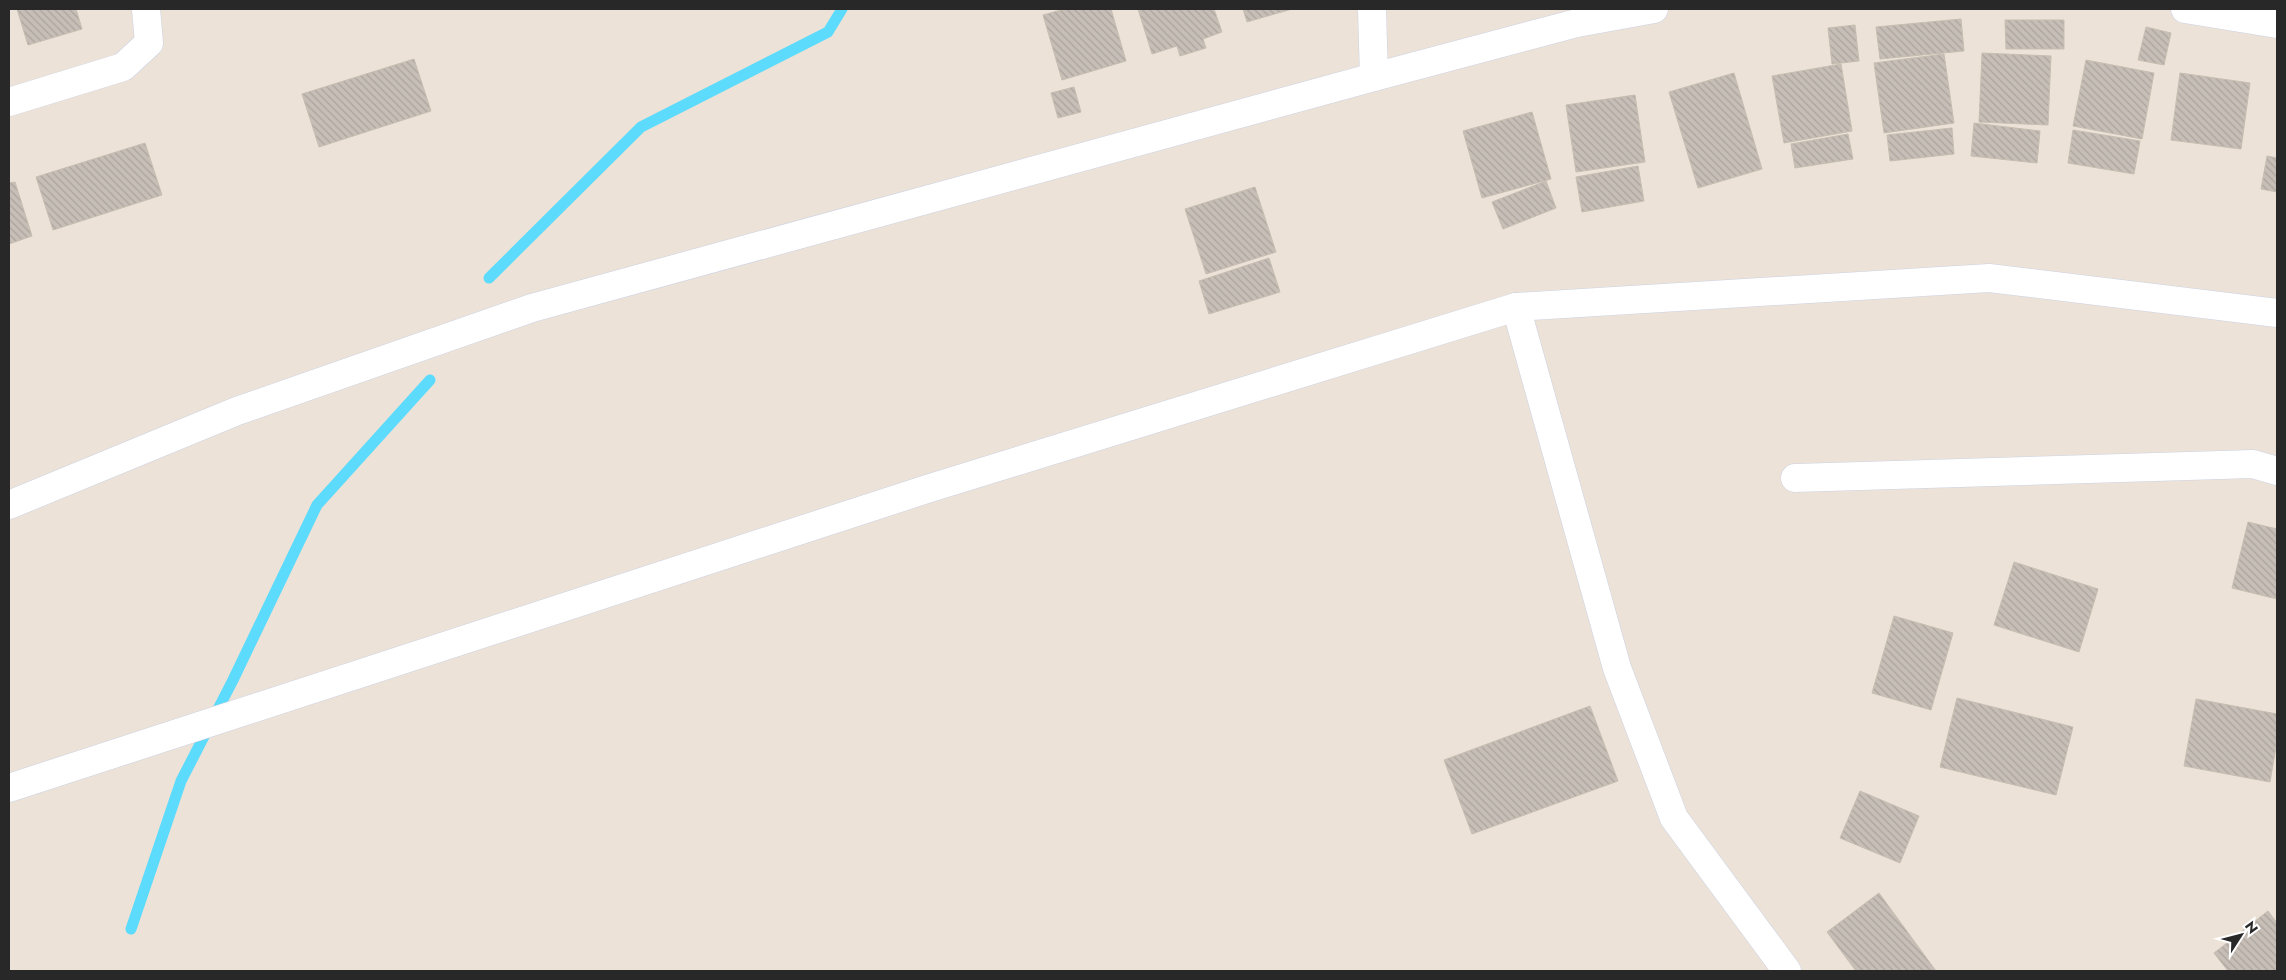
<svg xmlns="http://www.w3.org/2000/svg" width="2286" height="980" font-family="Jost,sans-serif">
	<defs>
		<pattern id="building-back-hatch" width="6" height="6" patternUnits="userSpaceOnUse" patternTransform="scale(1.25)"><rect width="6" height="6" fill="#c7bfb7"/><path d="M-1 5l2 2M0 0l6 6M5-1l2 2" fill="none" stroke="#aba49d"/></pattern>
	</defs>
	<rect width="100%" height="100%" fill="#ece2d7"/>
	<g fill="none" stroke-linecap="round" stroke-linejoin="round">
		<!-- stream -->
		<g stroke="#5cdbfc" stroke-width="11">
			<polyline points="489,278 641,127 828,32 842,9"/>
			<polyline points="131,929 181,781 233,680 317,505 430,380"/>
		</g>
	</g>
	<!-- building -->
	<g fill="url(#building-back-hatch)" stroke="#c7beb1">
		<polygon points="17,9 76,9 82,29 28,45"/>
		<polygon points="1065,9 1111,9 1126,61 1062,80 1043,15"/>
		<polygon points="1138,9 1214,9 1222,32 1203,39 1206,48 1180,56 1177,46 1152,54"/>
		<polygon points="1243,9 1292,9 1247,22"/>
		<polygon points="1961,19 1964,51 1880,59 1876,27"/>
		<polygon points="2005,20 2064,20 2064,49 2006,49"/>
		<polygon points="1855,25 1859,61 1832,64 1828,28"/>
		<polygon points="2146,27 2171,33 2164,65 2138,60"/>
		<polygon points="1982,53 2051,56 2048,125 1979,122"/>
		<polygon points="1944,54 1954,123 1884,133 1874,63"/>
		<polygon points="414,59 431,111 319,147 302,94"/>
		<polygon points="2086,60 2154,73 2142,139 2073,126"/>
		<polygon points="1841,64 1852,131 1784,143 1772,76"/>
		<polygon points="1734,73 1762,169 1698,188 1669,92"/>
		<polygon points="2180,73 2250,83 2241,149 2171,140"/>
		<polygon points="1074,87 1081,112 1058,118 1051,93"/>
		<polygon points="1635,95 1645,162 1576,172 1566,105"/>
		<polygon points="1532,112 1551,179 1482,198 1463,131"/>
		<polygon points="1974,123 2040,131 2037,163 1971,156"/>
		<polygon points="1952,128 1954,154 1890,161 1887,135"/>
		<polygon points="2073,130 2140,141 2134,174 2068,163"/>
		<polygon points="1848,134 1853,159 1795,168 1791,144"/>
		<polygon points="145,143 162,195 53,230 36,177"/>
		<polygon points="2267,156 2277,158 2277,192 2261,189"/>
		<polygon points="1638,166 1644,201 1582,212 1576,177"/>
		<polygon points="1546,181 1556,208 1503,229 1492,202"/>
		<polygon points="15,182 32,236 9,244 9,183"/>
		<polygon points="1255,187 1276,252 1206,274 1185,209"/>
		<polygon points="1269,258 1280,292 1209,314 1199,281"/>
		<polygon points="2248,522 2277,529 2277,599 2232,588"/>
		<polygon points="2014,562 2098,589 2079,652 1994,625"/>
		<polygon points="1894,616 1953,633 1931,710 1872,693"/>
		<polygon points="1957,698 2073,727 2056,795 1940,767"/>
		<polygon points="2196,699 2277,714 2277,741 2270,782 2184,766"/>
		<polygon points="1590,706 1618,781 1472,834 1444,760"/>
		<polygon points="1860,791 1919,816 1900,863 1840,838"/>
		<polygon points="1879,893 1936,971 1856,971 1827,932"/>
		<polygon points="2268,911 2277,923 2277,971 2228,971 2214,953"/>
	</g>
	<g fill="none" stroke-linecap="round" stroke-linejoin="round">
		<defs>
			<g id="minor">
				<polyline points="1372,9 1374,77"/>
				<polyline points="2185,9 2277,24"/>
				<polyline points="9,102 123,67 149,43 146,9"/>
				<polyline points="1516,307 1617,668 1674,818 1787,971"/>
				<polyline points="1795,478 2253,464 2277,471"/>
				<polyline points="9,505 237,411 532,308 1374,77 1577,23 1654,9"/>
			</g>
			<polyline id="tertiary" points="9,788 927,489 1516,307 1989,278 2277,313"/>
		</defs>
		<!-- minor casing -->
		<use href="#minor" stroke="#ccd2e3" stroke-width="29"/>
		<!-- tertiary casing -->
		<use href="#tertiary" stroke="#ccd2e3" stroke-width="29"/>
		<!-- minor -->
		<use href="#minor" stroke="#fff" stroke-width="28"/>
		<!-- tertiary -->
		<use href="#tertiary" stroke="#fff" stroke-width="28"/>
	</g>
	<!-- border -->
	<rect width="2286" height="980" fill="none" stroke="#282828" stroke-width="20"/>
	<!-- north arrow -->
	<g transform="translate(2241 935) rotate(54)" stroke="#ffffff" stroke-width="4" paint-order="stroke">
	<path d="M0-4L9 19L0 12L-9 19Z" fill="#282828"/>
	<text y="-8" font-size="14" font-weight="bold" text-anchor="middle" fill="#282828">N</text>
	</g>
</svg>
